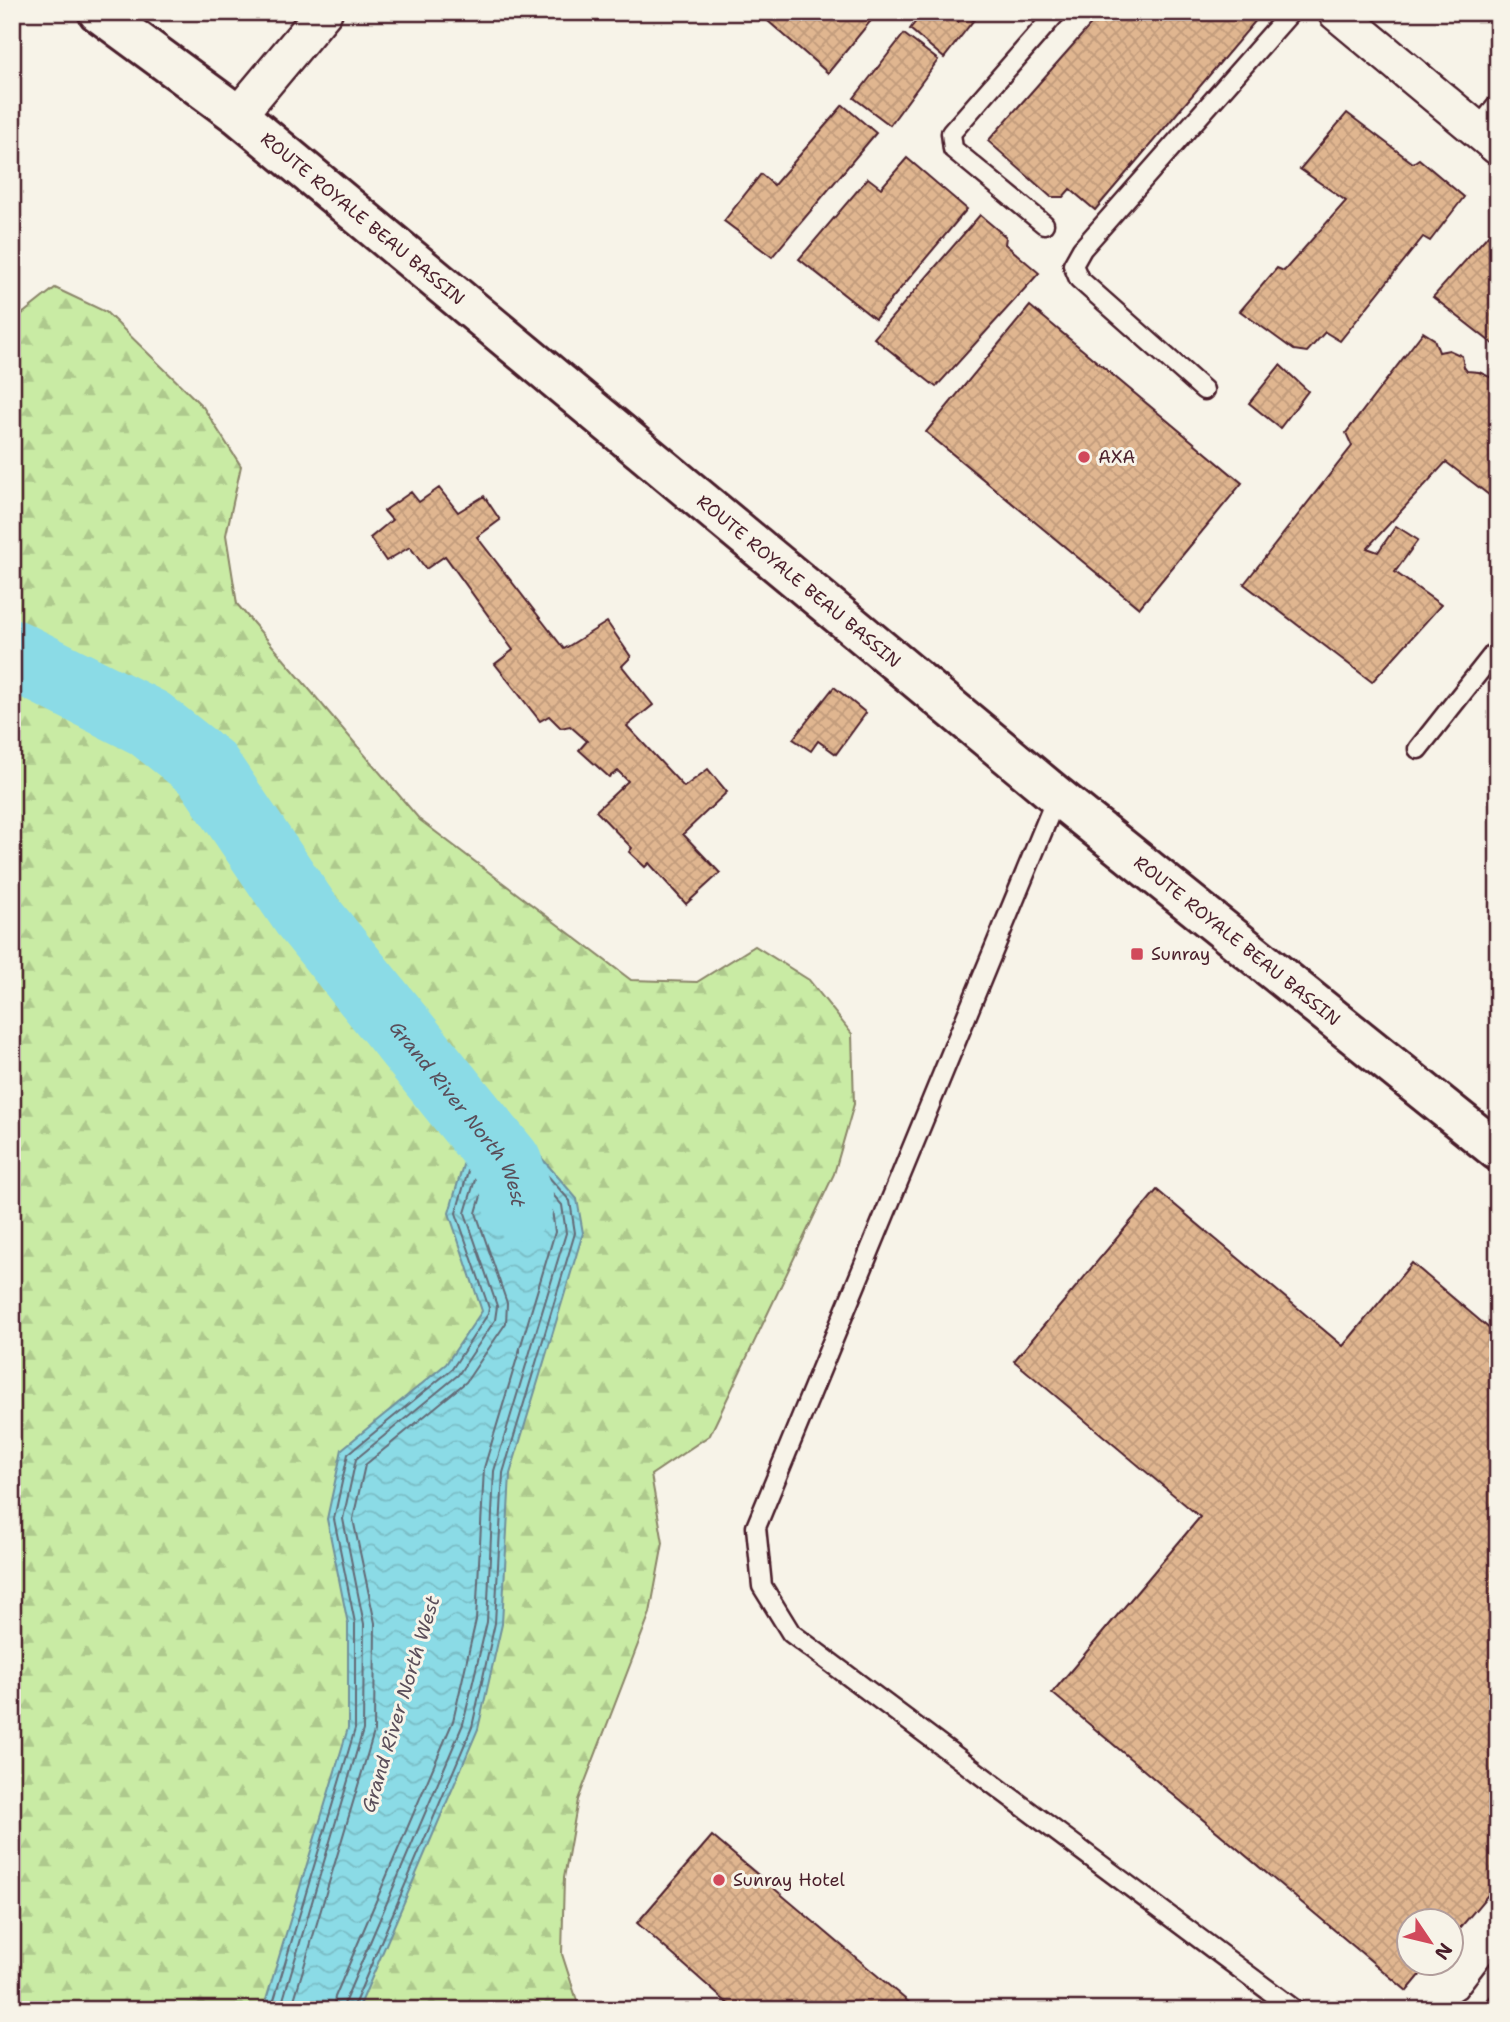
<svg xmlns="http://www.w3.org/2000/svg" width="1510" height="2022" font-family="'Shantell Sans',sans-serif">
	<defs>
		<pattern id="forest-firs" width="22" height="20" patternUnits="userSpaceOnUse" patternTransform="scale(1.75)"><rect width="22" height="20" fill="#c9eba4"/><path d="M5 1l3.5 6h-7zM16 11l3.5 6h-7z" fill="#aec98d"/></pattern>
		<pattern id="water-waves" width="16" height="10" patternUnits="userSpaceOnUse" patternTransform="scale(1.75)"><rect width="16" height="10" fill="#8bdbe6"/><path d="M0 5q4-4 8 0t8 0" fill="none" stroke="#79bcc5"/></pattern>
		<pattern id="building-cross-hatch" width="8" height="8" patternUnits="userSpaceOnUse" patternTransform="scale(1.75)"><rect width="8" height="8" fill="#e0b690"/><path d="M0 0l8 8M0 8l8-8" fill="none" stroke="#c29c7c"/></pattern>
	</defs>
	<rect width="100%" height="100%" fill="#f7f3e8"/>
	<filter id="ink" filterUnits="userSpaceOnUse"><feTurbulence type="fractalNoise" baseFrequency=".0143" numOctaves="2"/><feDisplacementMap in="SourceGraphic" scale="14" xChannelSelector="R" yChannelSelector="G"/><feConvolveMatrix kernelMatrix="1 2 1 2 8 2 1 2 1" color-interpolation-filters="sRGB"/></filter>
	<g filter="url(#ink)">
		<!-- forest -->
		<polygon fill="url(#forest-firs)" stroke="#8a8568" stroke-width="2" points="55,288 106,312 203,407 241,466 226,535 237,604 420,820 631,980 697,982 755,946 809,980 852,1034 854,1104 834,1174 710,1435 651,1475 663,1543 650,1613 578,1800 564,1878 562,1954 580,2010 12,2010 12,322"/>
		<!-- water -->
		<polygon fill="url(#water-waves)" stroke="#71909b" stroke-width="2" points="477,1117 509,1120 577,1199 583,1233 510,1474 502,1624 478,1729 358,2010 263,2010 348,1728 348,1624 327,1519 342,1449 446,1364 482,1311 449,1213"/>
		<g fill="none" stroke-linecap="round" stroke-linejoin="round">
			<!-- shore -->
			<g stroke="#646a76" stroke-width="2">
				<polyline points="271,2010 355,1729 355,1623 334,1519 348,1454 452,1369 488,1314 489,1308 456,1213 481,1126 484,1124 504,1126 570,1201 575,1233 503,1473 495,1623 472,1727 352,2010"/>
				<polyline points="280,2010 363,1730 364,1624 343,1519 356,1459 458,1375 495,1320 497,1306 465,1213 488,1136 490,1134 500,1135 562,1205 566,1233 494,1471 487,1622 463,1724 345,2001 343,2010"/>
				<polyline points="291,2010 374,1732 375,1623 353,1519 365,1465 466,1382 506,1323 507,1303 476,1213 494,1151 498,1149 552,1210 555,1232 484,1468 476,1620 453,1721 335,1997 333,2010"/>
			</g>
			<!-- river -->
			<path stroke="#8bdbe6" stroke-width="70" id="s1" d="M12,654L149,723L207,769L305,913L507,1163L518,1195V1205"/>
		</g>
		<!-- building -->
		<g fill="url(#building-cross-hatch)" stroke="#4a1f2b" stroke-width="2">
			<polygon points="763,12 878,12 828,73 761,15"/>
			<polygon points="923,12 947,12 958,22 966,12 980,12 944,58 910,29"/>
			<polygon points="1102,12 1263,12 1095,210 1070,189 1063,197 1051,197 988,141"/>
			<polygon points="904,34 938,60 890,125 854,98"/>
			<polygon points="843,105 876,133 772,257 724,221 761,174 774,185"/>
			<polygon points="1347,113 1413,163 1419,159 1464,197 1430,241 1423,237 1340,341 1325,332 1307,352 1294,350 1240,311 1277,268 1284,271 1346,201 1300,169"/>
			<polygon points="907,158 967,209 875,319 799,259 868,178 881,188"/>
			<polygon points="980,215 1006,237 1005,244 1039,273 936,387 874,338"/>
			<polygon points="1498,224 1498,348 1433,297"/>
			<polygon points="1030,306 1242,483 1139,608 926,432"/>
			<polygon points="1423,332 1434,339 1439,352 1449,350 1462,356 1464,367 1467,371 1479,372 1492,378 1494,394 1498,393 1498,502 1446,462 1367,548 1378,552 1396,526 1418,540 1395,572 1441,605 1372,682 1244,584 1352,446 1346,433"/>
			<polygon points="1280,365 1308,391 1280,428 1249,403"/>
			<polygon points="439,488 458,512 484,496 500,520 477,537 564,649 607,622 631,657 622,666 653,705 627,726 684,787 708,769 727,792 683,834 720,873 686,904 649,863 645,867 629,852 632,848 596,811 628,781 618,771 609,777 579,750 587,741 570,726 561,728 549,716 540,721 495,664 513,650 445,556 426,569 410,547 386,561 370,538 392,520 384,511 411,492 419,502"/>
			<polygon points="834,687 866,713 836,754 818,741 811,751 793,739"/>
			<polygon points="1157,1190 1343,1346 1412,1263 1498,1336 1498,1883 1450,1940 1450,1920 1408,1920 1408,1962 1431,1962 1407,1991 1052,1693 1200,1517 1014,1361"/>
			<polygon points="712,1836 918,2010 735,2010 637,1923"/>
		</g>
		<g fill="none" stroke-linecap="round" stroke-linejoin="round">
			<defs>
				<g id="service">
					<polyline points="1477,130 1498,104"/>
					<polyline points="1044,224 953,149 951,133 1057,12"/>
					<polyline points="1204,390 1079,279 1073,265 1082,249 1291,12"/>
					<polyline points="1418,749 1498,648"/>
					<polyline points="1057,796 756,1527 762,1586 791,1633 1295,2010"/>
					<polyline points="1463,2010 1472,2004 1498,1970"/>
				</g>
				<g id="minor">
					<polyline points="1336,12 1498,147"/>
					<polyline points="238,115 324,12"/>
				</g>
				<g id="primary">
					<path id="s2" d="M98,12L238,115L1057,796L1498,1151"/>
				</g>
			</defs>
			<!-- service casing -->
			<use href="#service" stroke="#4a1f2b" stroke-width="23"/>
			<!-- minor casing -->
			<use href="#minor" stroke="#4a1f2b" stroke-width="40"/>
			<!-- primary casing -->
			<use href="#primary" stroke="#4a1f2b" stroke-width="44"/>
			<!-- service -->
			<use href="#service" stroke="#f7f3e8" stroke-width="18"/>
			<!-- minor -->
			<use href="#minor" stroke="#f7f3e8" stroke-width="35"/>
			<!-- primary -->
			<use href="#primary" stroke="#f7f3e8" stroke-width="38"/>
		</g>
	</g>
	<!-- markers -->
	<g fill="#d1495b" stroke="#f7f3e8" stroke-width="2.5">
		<circle cx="1084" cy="457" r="7"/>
		<rect x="1130" y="947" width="14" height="14" rx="3.5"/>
		<circle cx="719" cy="1880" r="7"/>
	</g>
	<g text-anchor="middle" stroke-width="6" stroke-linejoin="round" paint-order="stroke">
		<!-- street labels -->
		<g font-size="18" fill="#4a1f2b" stroke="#f7f3e8">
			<text dy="6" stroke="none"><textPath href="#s2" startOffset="336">ROUTE ROYALE BEAU BASSIN</textPath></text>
			<text dy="6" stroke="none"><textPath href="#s2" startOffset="903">ROUTE ROYALE BEAU BASSIN</textPath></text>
			<text dy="6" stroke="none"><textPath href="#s2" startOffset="1470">ROUTE ROYALE BEAU BASSIN</textPath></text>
		</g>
		<!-- poi labels -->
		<g font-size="18" fill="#4a1f2b" stroke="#f7f3e8" text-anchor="start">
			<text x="1098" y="463">AXA</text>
			<text x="1151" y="960">Sunray</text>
			<text x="733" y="1886">Sunray Hotel</text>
		</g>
		<!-- water labels -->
		<g font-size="19" font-style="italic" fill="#5a4e5a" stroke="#f7f3e8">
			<text dy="7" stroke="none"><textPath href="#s1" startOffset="656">Grand River North West</textPath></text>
			<text transform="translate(400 1704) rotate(-73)" y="7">Grand River North West</text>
		</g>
	</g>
	<!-- margin -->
	<rect width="1510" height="2022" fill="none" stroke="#f7f3e8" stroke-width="42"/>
	<rect x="21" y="21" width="1468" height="1980" fill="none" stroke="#4a1f2b" stroke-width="2.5" filter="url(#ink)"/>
	<!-- north arrow -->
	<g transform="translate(1430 1942) rotate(125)"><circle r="33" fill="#f7f3e8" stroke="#b29e9c" stroke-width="2"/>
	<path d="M0-5L12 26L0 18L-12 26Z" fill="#d1495b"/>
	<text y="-10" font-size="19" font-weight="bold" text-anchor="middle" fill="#4a1f2b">N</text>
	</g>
</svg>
